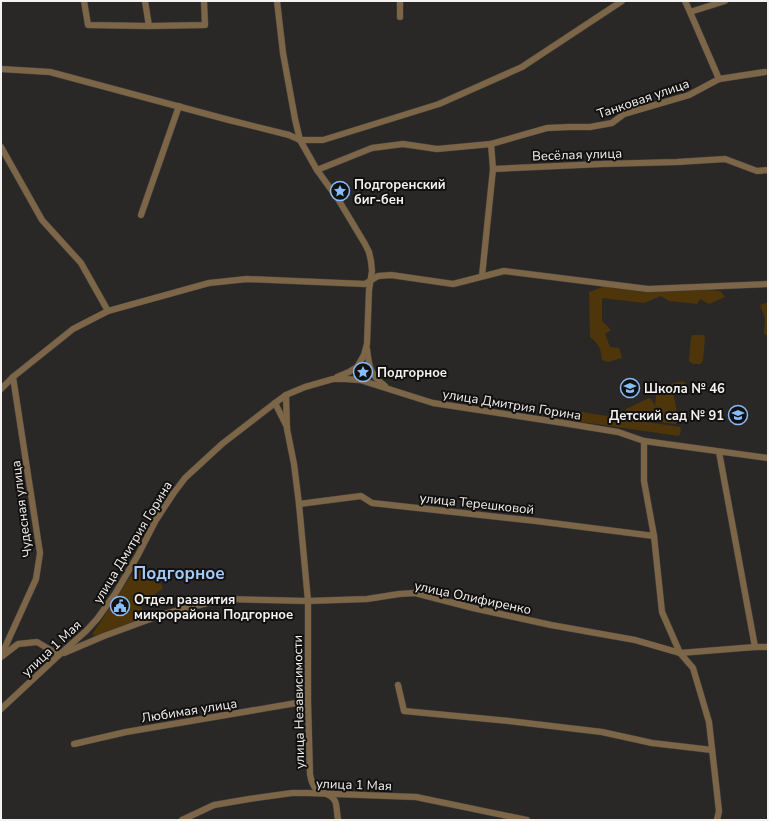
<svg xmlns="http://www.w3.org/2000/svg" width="769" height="821" font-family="'Nunito Sans',sans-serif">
	<rect width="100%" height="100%" fill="#2a2826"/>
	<!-- green -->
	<g fill="#4f350a">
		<path d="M611,284L639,285L720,291L725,297L709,304L700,299L697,304L669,301L661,296L644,303L602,298V321L611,330L605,334L610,347L619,348L622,358L608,362L602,360C601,349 599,344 590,337L589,292Z"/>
		<polygon points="768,302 768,336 764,334 765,318 760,305"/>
		<polygon points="693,335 703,335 705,337 703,361 700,364 693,364 689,361 691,337"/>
		<polygon points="683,381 686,384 673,392 679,421 675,424 625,417 624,413 626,409 649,398 651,399 655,406 656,395 670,384"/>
		<polygon points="561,409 680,427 681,431 679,436 561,419 559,414"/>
		<polygon points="138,565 159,580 163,588 140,606 148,617 95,636 93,635 93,633"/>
	</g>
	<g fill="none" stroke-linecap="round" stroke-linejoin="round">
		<defs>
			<g id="minor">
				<polyline points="84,1 88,25 149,26 205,25 204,1"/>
				<polyline points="145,1 149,26"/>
				<polyline points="277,1 283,53 295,119 300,140 317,170 338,199 365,244 369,252 371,261 372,271 369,290 367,344 364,355 357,367 349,372 337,377"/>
				<polyline points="400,1 400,17"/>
				<polyline points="685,1 690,12 719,79"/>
				<polyline points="690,12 725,1"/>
				<polyline points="1,69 50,72 229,120 289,135 300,140 323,140 439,104 522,67 622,1"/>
				<polyline points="1,147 42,220 81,263 108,311"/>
				<polyline points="493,169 602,164 677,162 725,159 757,171 768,170"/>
				<polyline points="317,170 372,148 403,144 437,149 491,144 547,128 569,127 590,127 612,123 624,114 689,95 719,79 765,72"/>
				<polyline points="141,215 179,106"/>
				<polyline points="482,276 493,169 491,144"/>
				<path d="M367,349C369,367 370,375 385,386"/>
				<polyline points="1,389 13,377 73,329 108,311 209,283 247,279 365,284 378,276 391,275 453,284 504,271 648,289 768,284"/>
				<path d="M286,395L287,429L294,464L299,504L308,601V701L310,774C314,800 329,788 335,801C337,805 337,815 338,820"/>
				<polyline points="275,403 287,427"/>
				<polyline points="644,441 768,458"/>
				<polyline points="719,452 755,647"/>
				<polyline points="299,504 361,496 372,503 536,521 654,536"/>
				<polyline points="64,653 104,636 164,614 223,599 308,601 367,599 399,594 415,593 473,608 551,625 635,640 680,653 755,647 768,647"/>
				<polyline points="1,656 36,579 40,553 13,377"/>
				<polyline points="1,657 18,644 37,642 59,655"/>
				<polyline points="398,685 404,711 509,721 602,732 652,743 712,750"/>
				<polyline points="1,709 59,655 86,631 97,619 115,594 138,555 156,520 173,494 185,478 222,444 275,403 286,395 293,392 305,387 333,379 345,379 360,380 433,403 557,422 618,432 644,441 644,481 654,536 662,612 680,653 693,668 709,722 719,811 717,820"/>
				<polyline points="74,744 126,732 308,701"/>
				<polyline points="182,820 214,805 249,799 292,793 308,793 416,797 527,820"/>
			</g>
		</defs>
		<!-- minor casing -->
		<use href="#minor" stroke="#464442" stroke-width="7"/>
		<!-- minor -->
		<use href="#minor" stroke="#7c6647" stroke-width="6"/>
	</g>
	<!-- icons -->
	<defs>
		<symbol id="sight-ring" viewBox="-11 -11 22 22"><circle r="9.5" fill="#121110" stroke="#87bbfb" stroke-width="1.5"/><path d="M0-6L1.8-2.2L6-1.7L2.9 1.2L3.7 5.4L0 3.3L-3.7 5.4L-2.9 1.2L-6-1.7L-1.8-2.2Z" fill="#87bbfb"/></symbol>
		<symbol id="school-ring" viewBox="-11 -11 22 22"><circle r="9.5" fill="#121110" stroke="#87bbfb" stroke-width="1.5"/><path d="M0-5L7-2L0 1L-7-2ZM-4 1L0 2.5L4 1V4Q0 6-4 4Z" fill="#87bbfb"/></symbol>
		<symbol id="civic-ring" viewBox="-11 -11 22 22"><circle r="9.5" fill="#121110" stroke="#87bbfb" stroke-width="1.5"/><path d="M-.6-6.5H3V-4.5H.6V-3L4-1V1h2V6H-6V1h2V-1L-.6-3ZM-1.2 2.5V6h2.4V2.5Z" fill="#87bbfb"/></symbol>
	</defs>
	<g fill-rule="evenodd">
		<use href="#sight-ring" x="329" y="180" width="22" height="22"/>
		<use href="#sight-ring" x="352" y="361" width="22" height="22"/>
		<use href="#school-ring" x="619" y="377" width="22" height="22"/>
		<use href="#school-ring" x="727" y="404" width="22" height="22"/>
		<use href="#civic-ring" x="109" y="595" width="22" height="22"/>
	</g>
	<g text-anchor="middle" stroke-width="4" stroke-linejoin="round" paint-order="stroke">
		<!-- street labels -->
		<g font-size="13" fill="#f4f3f1" stroke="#121110">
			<text transform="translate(643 98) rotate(-19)" y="5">Танковая улица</text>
			<text transform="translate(577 154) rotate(-2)" y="5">Весёлая улица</text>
			<text transform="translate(512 404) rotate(9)" y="5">улица Дмитрия Горина</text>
			<text transform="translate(477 503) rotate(6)" y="5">улица Терешковой</text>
			<text transform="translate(21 509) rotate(-97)" y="5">Чудесная улица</text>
			<text transform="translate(132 542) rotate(-59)" y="5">улица Дмитрия Горина</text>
			<text transform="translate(473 597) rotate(12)" y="5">улица Олифиренко</text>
			<text transform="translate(51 648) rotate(-43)" y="5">улица 1 Мая</text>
			<text transform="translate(298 702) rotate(-91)" y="5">улица Независимости</text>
			<text transform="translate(189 710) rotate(-9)" y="5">Любимая улица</text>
			<text transform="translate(354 784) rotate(2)" y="5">улица 1 Мая</text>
		</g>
		<!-- poi labels -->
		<g font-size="13" font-weight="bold" fill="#f4f3f1" stroke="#121110" text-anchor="start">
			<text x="354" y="189">Подгоренский<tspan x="354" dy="15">биг-бен</tspan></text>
			<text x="377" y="377">Подгорное</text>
			<text x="644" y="393">Школа № 46</text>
			<text x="724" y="420" text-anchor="end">Детский сад № 91</text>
			<text x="134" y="604">Отдел развития<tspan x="134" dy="15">микрорайона Подгорное</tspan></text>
		</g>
		<!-- district labels -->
		<g font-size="17" font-weight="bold" fill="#a2c9f9" stroke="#121110">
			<text x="179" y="579">Подгорное</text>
		</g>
	</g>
	<!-- border -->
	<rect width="769" height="821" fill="none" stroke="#f4f3f1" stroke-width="4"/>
</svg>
